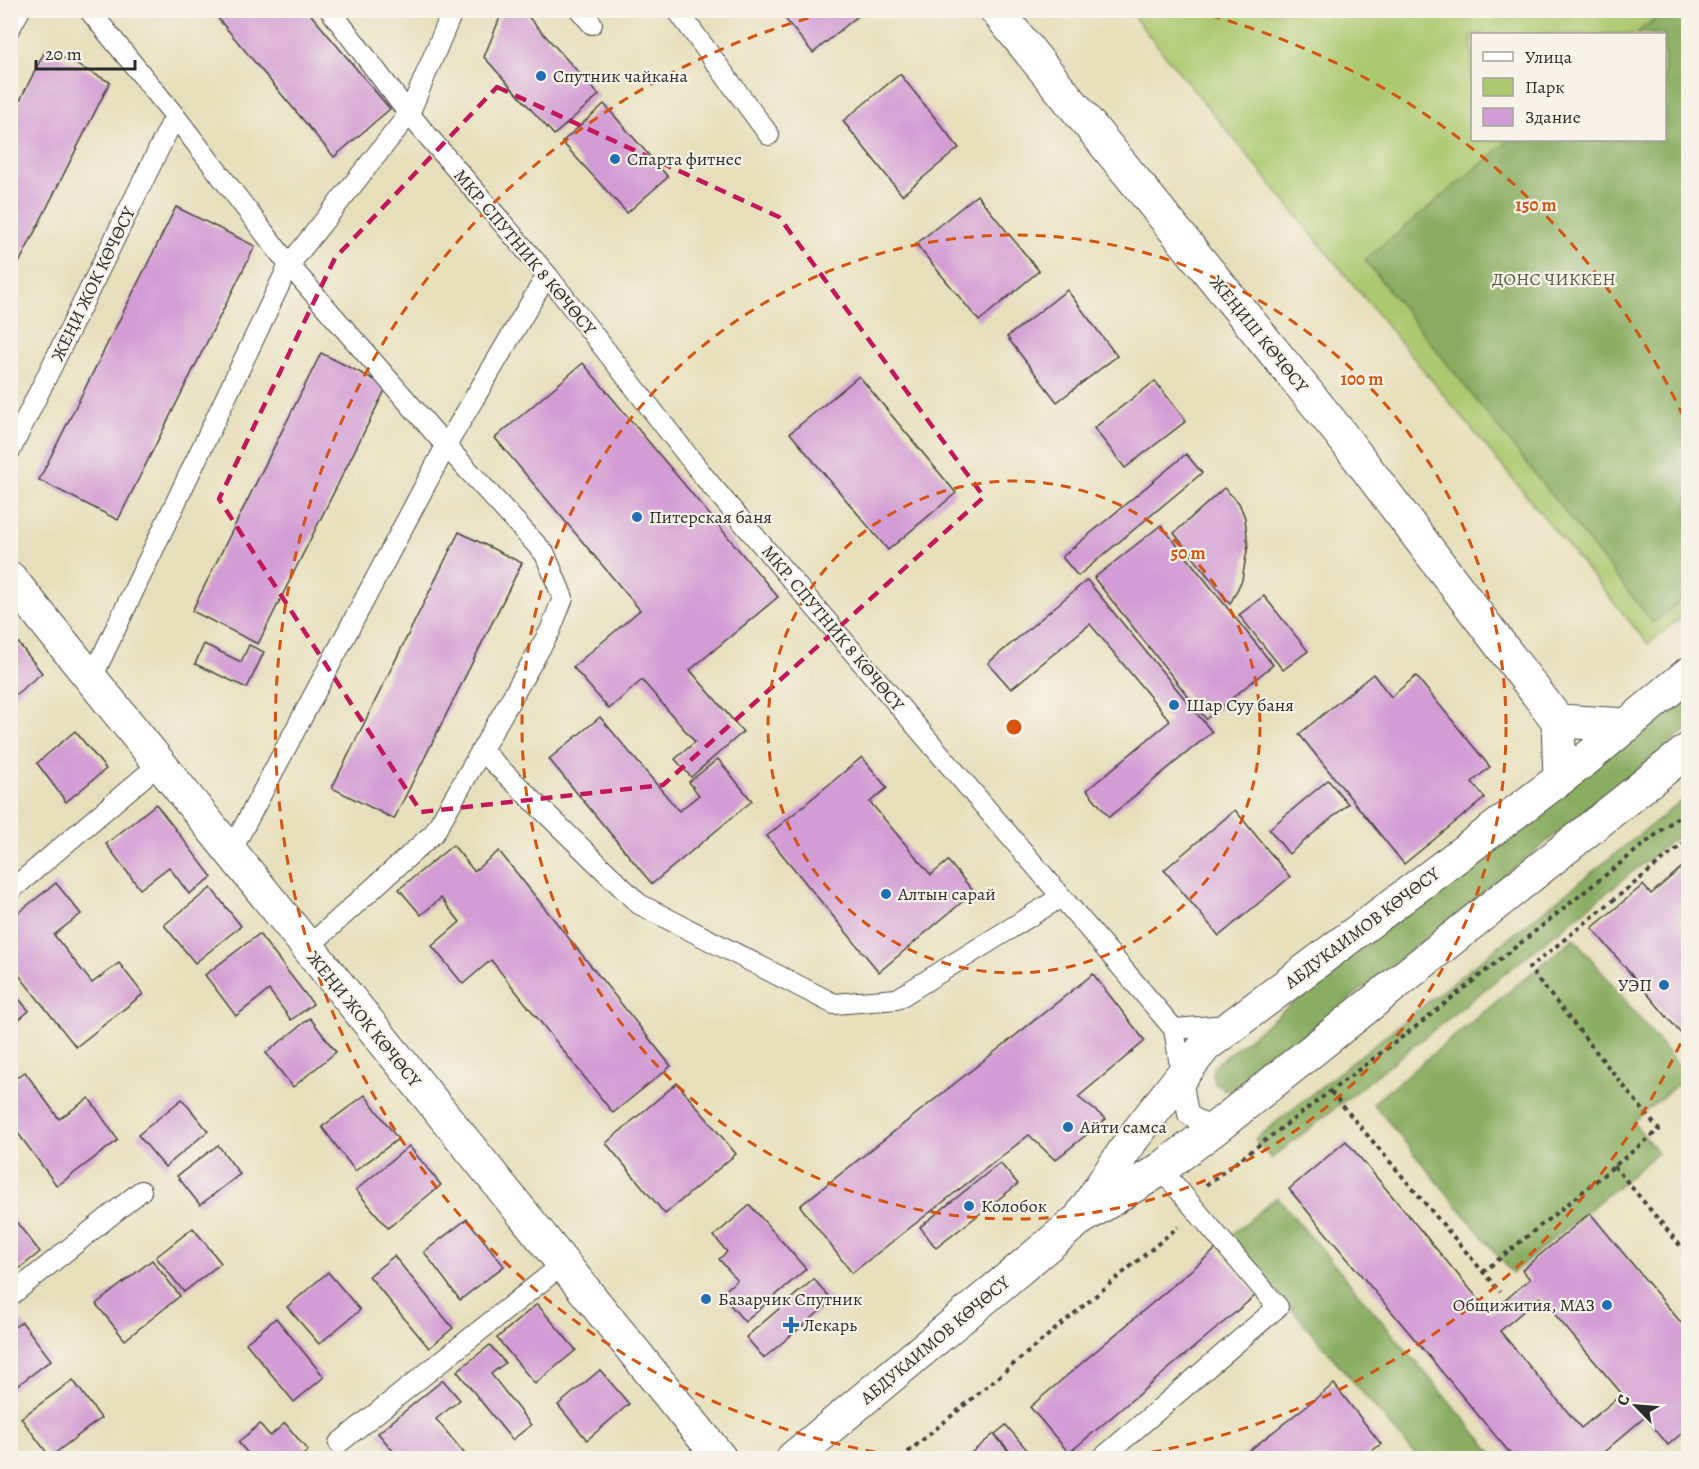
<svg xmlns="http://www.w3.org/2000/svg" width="1699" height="1469" font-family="Alegreya,serif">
	<rect width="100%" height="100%" fill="#f7f3e8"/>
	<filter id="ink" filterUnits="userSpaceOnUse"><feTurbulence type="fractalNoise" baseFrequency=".0167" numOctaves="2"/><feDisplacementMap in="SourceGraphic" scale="12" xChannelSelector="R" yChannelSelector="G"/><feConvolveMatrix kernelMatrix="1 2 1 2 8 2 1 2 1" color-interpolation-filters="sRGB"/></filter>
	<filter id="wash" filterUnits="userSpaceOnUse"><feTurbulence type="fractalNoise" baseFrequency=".008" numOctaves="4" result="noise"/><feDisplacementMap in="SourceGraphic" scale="24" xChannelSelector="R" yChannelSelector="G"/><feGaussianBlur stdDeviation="1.35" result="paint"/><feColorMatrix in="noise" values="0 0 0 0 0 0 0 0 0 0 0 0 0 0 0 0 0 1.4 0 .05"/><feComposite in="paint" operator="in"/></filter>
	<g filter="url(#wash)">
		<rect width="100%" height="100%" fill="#e7dfbb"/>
		<!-- green -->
		<path fill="#acc970" stroke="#6c7a4e" stroke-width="1.5" fill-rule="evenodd" d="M1129,11H1688V612L1648,644ZM1472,34H1664V140H1472Z"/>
		<!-- forest -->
		<g fill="#89ad62" stroke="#5a6c46" stroke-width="1.5">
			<polygon points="1665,11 1688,11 1688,595 1653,623 1365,260 1510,140 1664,140 1664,34 1636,34"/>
			<polygon points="1688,688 1688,729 1232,1093 1215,1084 1212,1076 1214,1066"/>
			<polygon points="1688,796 1688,828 1271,1159 1255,1139"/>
			<polygon points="1574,938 1687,1076 1633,1122 1658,1153 1512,1273 1373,1103"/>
			<polygon points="1277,1197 1497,1458 1418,1458 1230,1236"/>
		</g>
		<g id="blocks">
			<!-- building -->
			<g fill="#d29cd4" fill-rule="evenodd">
				<polygon points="211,10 307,10 390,109 334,157"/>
				<polygon points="503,10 522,10 599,95 554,135 484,57"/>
				<polygon points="778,10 865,10 813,53"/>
				<polygon points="46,49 110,82 10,281 10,120"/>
				<polygon points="900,74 959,148 902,195 843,121"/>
				<polygon points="604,104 668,177 627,213 562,142"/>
				<polygon points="977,195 1039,271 979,321 916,244"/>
				<polygon points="176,207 255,246 118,520 39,480"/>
				<polygon points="1067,290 1117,356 1057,402 1007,337"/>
				<polygon points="321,353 387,386 258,644 192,611"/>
				<polygon points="583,363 778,597 690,670 743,732 691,777 675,759 695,742 642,680 609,709 573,667 640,610 495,438"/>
				<polygon points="859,376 956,493 888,550 790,433"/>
				<polygon points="1155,381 1186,421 1125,468 1094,428"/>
				<polygon points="1186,454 1202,473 1078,576 1062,557"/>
				<polygon points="1224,488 1239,503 1245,518 1248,545 1242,580 1230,604 1174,533"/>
				<polygon points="1161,525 1273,665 1206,719 1094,578"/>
				<polygon points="459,532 522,563 394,819 332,788"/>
				<polygon points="1087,580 1212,732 1109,817 1087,790 1170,721 1090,624 1011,689 988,663"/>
				<polygon points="1264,596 1308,651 1283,670 1239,615"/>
				<polygon points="16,640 42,673 10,699 10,645"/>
				<polygon points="204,644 241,662 249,645 264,652 247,688 195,664"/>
				<polygon points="1373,674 1391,697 1416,676 1490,767 1472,782 1485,798 1404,864 1299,734"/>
				<polygon points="600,717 679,811 699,795 689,782 718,759 752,801 652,884 549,759"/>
				<polygon points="75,731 106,769 66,802 37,763"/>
				<polygon points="862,757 887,788 870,802 931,875 948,861 974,892 879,972 767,836"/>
				<polygon points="1328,780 1348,804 1289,854 1269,829"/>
				<polygon points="156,804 212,877 189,894 169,867 140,889 106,844"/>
				<polygon points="1235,810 1290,877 1219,936 1164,870"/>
				<polygon points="453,845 474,871 499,851 671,1066 613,1113 491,960 463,984 432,946 460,922 441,898 421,915 399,889"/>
				<polygon points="1688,862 1688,1042 1592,928 1643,885 1651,894"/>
				<polygon points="56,883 81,914 54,935 92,983 119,963 143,994 76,1047 10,964 10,919"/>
				<polygon points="211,888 241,926 195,963 164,925"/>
				<polygon points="259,934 313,1004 291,1020 269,990 236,1016 205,975"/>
				<polygon points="1093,974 1145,1041 1078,1097 1106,1119 1055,1160 1029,1135 852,1273 800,1206"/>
				<polygon points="10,988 29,1011 10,1027"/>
				<polygon points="310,1018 336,1052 293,1087 266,1053"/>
				<polygon points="25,1072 59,1119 89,1098 118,1140 57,1186 15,1129 10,1132 10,1082"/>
				<polygon points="677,1083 736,1154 665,1214 606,1143"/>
				<polygon points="365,1095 398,1139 355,1171 322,1127"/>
				<polygon points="182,1099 208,1131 165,1167 138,1135"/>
				<path d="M1346,1141L1490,1313L1530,1279L1522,1270L1590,1213L1688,1331V1428L1668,1445L1645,1417L1605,1451L1611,1458H1514L1289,1189ZM1540,1297L1622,1394L1581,1428L1500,1331Z"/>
				<polygon points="218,1145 240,1174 200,1205 177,1176"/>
				<polygon points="409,1146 441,1185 388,1228 356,1190"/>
				<polygon points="1000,1163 1018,1184 936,1248 920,1227"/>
				<polygon points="750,1205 806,1269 745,1322 721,1294 737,1280 719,1259 727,1252 714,1236"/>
				<polygon points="10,1214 40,1252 10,1276"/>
				<polygon points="467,1219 504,1266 460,1300 424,1252"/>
				<polygon points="193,1228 221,1263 184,1292 156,1257"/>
				<polygon points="1216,1249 1256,1295 1069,1453 1030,1407"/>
				<polygon points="394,1256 453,1328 429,1348 369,1276"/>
				<polygon points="152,1260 180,1296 125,1340 96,1304"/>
				<polygon points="328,1272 360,1310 319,1344 287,1307"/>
				<polygon points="814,1279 832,1301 764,1358 746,1337"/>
				<polygon points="537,1304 576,1350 535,1384 497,1338"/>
				<polygon points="276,1318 324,1377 294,1402 246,1343"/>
				<polygon points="22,1322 51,1360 10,1391 10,1330"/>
				<polygon points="490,1345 505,1363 491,1374 531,1425 512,1440 457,1371"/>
				<polygon points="600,1370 629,1404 587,1440 558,1405"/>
				<polygon points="73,1380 101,1418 50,1457 21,1418"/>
				<polygon points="443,1380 460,1400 436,1419 468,1458 399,1458 378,1433"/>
				<polygon points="1334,1384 1381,1444 1362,1458 1240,1458"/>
				<polygon points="285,1423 308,1451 299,1458 252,1458 238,1442 260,1424 270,1436"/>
				<polygon points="1006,1425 1034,1458 1015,1458 995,1434"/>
				<polygon points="994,1434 1014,1458 965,1458"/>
			</g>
		</g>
	</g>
	<g filter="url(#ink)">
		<use href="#blocks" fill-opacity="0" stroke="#474641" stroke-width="1.5"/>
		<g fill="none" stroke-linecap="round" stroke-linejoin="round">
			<defs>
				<g id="service">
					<polyline points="89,10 175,116 289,265 446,446 545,554 563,598 550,631 434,833 307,948"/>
					<polyline points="453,10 409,114 547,275 705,478 1174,1029 1188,1114 1213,1130"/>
					<polyline points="580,10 592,24"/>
					<polyline points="677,10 769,135"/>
					<polyline points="10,28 20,10"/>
					<polyline points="10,451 175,116"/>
					<polyline points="91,680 289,265 409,114 330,10"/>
					<polyline points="482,751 639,904 834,1004 897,999 1061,897"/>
					<polyline points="230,853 446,446 547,275"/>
					<polyline points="10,891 159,764"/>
					<polyline points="1174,1029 1228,1025"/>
					<polyline points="10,1296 141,1191"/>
					<polyline points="339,1443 562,1265"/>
					<polyline points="1102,1458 1278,1307 1161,1169"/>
				</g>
				<g id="minor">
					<polyline points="996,10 1339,432 1558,721 1560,779"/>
					<polyline points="1558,721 1628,725"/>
				</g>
				<g id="secondary">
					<polyline points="10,578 720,1458"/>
					<polyline points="1083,1213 1133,1138 1205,1046 1585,760 1688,674"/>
					<polyline points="793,1458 1077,1221 1161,1169 1213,1130 1688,750"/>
				</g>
			</defs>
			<!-- service casing -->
			<use href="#service" stroke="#474641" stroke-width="22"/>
			<!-- minor casing -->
			<use href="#minor" stroke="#474641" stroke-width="35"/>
			<!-- secondary casing -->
			<use href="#secondary" stroke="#474641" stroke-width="35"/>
			<!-- path -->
			<g stroke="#474641" stroke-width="4" stroke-dasharray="4.5 4.5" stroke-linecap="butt">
				<polyline points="1331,1092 1500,1292"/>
				<polyline points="1614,1166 1688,1255"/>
				<polyline points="1206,1185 1418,1025 1688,809"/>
				<polyline points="1483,1272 1659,1130 1529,968 1688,840"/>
				<polyline points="901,1458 1178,1227"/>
			</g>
			<!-- service -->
			<use href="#service" stroke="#fff" stroke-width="20"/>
			<!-- minor -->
			<use href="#minor" stroke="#fff" stroke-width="33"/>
			<!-- secondary -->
			<use href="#secondary" stroke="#fff" stroke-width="33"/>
		</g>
	</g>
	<!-- marked area -->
	<path fill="none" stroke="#c2185b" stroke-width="4.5" stroke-dasharray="12 8" stroke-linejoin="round" d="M497,87L779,217L984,497L663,785L421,812L219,499L335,258Z"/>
	<!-- distance rings -->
	<g fill="none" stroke="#d5540f" stroke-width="3" stroke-dasharray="10 8">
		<circle cx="1014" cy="727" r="246"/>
		<circle cx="1014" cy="727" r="492"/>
		<path d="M1688 1027A738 738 0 0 1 1117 1458M911 1458A738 738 0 0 1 835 11M1193 11A738 738 0 0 1 1688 427"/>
	</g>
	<!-- markers -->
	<g fill="#1f6fb2" stroke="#f7f3e8" stroke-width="2">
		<circle cx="541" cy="76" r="6"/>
		<circle cx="615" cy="159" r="6"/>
		<circle cx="637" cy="517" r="6"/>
		<circle cx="1174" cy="705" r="6"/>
		<circle cx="886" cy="894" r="6"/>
		<circle cx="1664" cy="985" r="6"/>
		<circle cx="1068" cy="1127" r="6"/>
		<circle cx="969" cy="1206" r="6"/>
		<circle cx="706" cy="1299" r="6"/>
		<circle cx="1607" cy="1305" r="6"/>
		<path d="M788 1316h6v6h6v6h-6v6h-6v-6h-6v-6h6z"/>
	</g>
	<g text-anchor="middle" stroke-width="4.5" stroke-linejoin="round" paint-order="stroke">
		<!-- poi labels -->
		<g font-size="18" fill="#2b2b2b" stroke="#f7f3e8" text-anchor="start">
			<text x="553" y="82">Спутник чайкана</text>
			<text x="627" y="165">Спарта фитнес</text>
			<text x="649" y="523">Питерская баня</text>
			<text x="1186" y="711">Шар Суу баня</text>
			<text x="898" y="900">Алтын сарай</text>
			<text x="1652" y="991" text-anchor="end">УЭП</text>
			<text x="1080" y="1133">Айти самса</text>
			<text x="981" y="1212">Колобок</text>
			<text x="718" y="1305">Базарчик Спутник</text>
			<text x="1595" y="1311" text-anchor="end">Общижития, МАЗ</text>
			<text x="803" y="1331">Лекарь</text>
		</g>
		<!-- street labels -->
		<g font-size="18" fill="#2b2b2b" stroke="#f7f3e8">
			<text transform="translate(525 252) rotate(50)" y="6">МКР. СПУТНИК 8 КӨЧӨСҮ</text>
			<text transform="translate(93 284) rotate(-64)" y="6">ЖЕҢИ ЖОК КӨЧӨСҮ</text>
			<text transform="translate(1259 334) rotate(51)" y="6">ЖЕҢИШ КӨЧӨСҮ</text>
			<text transform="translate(833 628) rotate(50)" y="6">МКР. СПУТНИК 8 КӨЧӨСҮ</text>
			<text transform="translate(1362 928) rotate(-37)" y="6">АБДУКАИМОВ КӨЧӨСҮ</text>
			<text transform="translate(364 1019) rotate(51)" y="6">ЖЕҢИ ЖОК КӨЧӨСҮ</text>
			<text transform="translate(935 1340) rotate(-40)" y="6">АБДУКАИМОВ КӨЧӨСҮ</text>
		</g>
		<!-- park labels -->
		<g font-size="18" fill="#525a40" stroke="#f7f3e8">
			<text x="1554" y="285">ДОНС ЧИККЕН</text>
		</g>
	</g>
	<circle cx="1014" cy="727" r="9" fill="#d5540f" stroke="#f7f3e8" stroke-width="3"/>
	<g font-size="18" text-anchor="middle" font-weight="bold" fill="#d5540f" stroke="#f7f3e8" stroke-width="4.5" stroke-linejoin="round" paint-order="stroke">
		<text x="1536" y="211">150 m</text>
		<text x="1362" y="385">100 m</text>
		<text x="1188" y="559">50 m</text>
	</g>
	<!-- margin -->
	<rect width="1699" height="1469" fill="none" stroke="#f7f3e8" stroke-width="36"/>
	<!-- legend -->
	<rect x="1471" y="33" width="195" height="108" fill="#f7f3e8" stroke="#a5a39c" stroke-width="1.5"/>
	<rect x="1483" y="52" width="30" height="9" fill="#ffffff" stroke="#a5a39c" stroke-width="1.5"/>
	<text x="1525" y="63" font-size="18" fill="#2b2b2b">Улица</text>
	<rect x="1483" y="78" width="30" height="18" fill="#acc970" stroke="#a5a39c" stroke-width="1.5"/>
	<text x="1525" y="93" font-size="18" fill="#2b2b2b">Парк</text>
	<rect x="1483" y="108" width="30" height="18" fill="#d29cd4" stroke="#a5a39c" stroke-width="1.5"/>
	<text x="1525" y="123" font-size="18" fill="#2b2b2b">Здание</text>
	<!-- north arrow -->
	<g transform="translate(1636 1406) rotate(295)" stroke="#f7f3e8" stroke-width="4.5" paint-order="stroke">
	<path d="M0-4.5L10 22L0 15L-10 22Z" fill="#2b2b2b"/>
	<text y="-9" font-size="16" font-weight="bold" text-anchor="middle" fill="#2b2b2b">С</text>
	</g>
	<!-- scale -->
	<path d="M36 60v9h99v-9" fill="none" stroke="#2b2b2b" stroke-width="3"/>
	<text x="45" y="60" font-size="18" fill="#2b2b2b" stroke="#f7f3e8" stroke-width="4.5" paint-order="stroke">20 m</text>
</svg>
